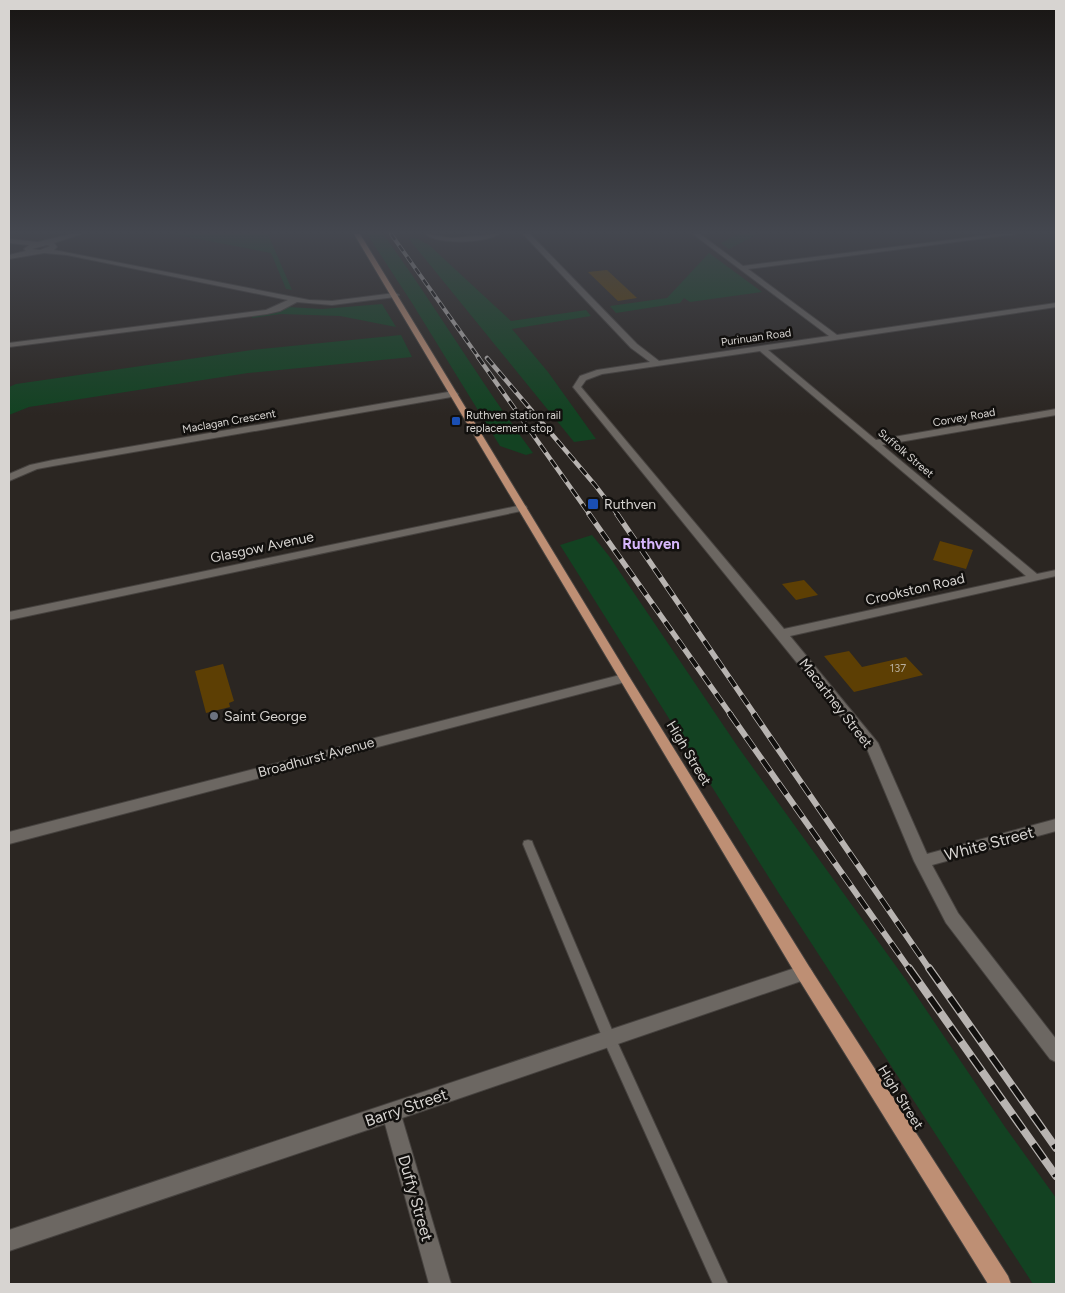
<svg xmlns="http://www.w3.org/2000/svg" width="1065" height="1293" font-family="Figtree,sans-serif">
	<rect width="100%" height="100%" fill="#2b2622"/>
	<!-- green -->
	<g fill="#134222">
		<polygon points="172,234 268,234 292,290 286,289 271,253"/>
		<path d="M367,234H383C435,305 480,382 533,453L526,455L500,446L412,303Z"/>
		<polygon points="739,234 758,234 729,249 721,243"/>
		<polygon points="416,238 429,245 511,321 586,310 591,316 512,329 548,372 596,439 574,442 409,239"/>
		<polygon points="709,253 762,292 690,302 684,298 680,303 616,313 610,306 667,298"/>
		<polygon points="382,304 396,327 340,316 281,314 252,318 252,316 288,307 322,309"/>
		<polygon points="401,335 412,357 248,373 29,407 9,415 9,387 16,384 252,350"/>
		<polygon points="592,535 609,556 738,747 906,980 1005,1127 1056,1198 1056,1284 1033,1284 778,892 560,545"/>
	</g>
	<!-- building -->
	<g fill="#5d3f04">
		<polygon points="607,270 637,298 618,301 588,272"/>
		<polygon points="940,541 973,550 966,569 933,560"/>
		<polygon points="804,580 818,595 796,600 782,584"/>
		<polygon points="849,651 862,667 906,657 923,675 854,692 824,656"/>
		<polygon points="223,664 234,701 229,703 230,707 206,713 195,671"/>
	</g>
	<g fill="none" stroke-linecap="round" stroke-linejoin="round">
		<defs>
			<polygon id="service" points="528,840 532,841 533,844 615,1037 728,1284 713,1284 603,1039 523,844 524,841"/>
			<g id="minor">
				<path d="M71,234H81L54,243L57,247L54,250L309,300L332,301L395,293L399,295L395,297L332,305L297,302L280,311L267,314L9,347V343L266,310L288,300L67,255L44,253L9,259V255L26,251L24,249L29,245L9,243V239L38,242ZM47,245L50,246L40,250L32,249Z"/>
				<path d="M425,234L452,238L499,234C485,243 439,245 425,234Z"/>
				<path d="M523,234H530L637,344L659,361L829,336L693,234H700L743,266L997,234H1016L748,269L837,335L1056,303V307L768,350L876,440L1056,409V415L882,445L1037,574L1056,570V576L790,636L878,743L927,854L1056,819V831L932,865L958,913L1056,1039V1062L1050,1059L946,923L914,861L867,749L573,387L580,376L597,370L650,362L631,348ZM760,351L1026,576L784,629L581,387L586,380L602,374Z"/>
				<polygon points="454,391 458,394 457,396 53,466 37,469 9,481 9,474 30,465 53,460"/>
				<polygon points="522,505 526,506 527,508 526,510 9,620 9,612"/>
				<polygon points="804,965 810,968 813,973 810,978 402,1118 451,1284 429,1284 385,1124 9,1251 9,1230"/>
			</g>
			<polygon id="tertiary" points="624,674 630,678 629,681 9,844 9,832"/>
			<polygon id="primary" points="354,234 360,234 630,678 810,968 1008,1276 1011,1284 988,1284 798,978"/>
		</defs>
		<!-- service casing -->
		<use href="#service" stroke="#46423f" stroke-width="2"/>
		<!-- minor casing -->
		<use href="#minor" stroke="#46423f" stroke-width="2"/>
		<!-- tertiary casing -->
		<use href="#tertiary" stroke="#46423f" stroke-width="2"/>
		<!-- primary casing -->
		<use href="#primary" stroke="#46423f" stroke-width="2"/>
		<!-- service -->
		<use href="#service" fill="#6c6762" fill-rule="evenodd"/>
		<!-- minor -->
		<use href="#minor" fill="#6c6762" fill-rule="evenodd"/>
		<!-- tertiary -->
		<use href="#tertiary" fill="#6c6762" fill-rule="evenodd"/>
		<!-- primary -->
		<use href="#primary" fill="#be8f74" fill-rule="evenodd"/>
		<defs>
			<polyline id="rail-far4" points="391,234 479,358"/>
			<g id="rail-far3">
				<polyline points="478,357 590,515"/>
				<polyline points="487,358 595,485 618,515"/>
			</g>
			<g id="rail-far2">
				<polyline points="589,514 731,715"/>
				<polyline points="617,514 755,715"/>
			</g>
			<g id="rail-far1">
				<polyline points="730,714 910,970"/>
				<polyline points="754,714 930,970"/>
			</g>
			<g id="rail">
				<polyline points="909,968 1056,1176"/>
				<polyline points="929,968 1056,1148"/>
			</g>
		</defs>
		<!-- rail-far4 casing -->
		<use href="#rail-far4" stroke="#b8b4b1" stroke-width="4"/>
		<!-- rail-far3 casing -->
		<use href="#rail-far3" stroke="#b8b4b1" stroke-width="4.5"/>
		<!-- rail-far2 casing -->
		<use href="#rail-far2" stroke="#b8b4b1" stroke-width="5.5"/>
		<!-- rail-far1 casing -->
		<use href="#rail-far1" stroke="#b8b4b1" stroke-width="6"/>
		<!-- rail casing -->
		<use href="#rail" stroke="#b8b4b1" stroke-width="8"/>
		<!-- rail-far4 -->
		<use href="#rail-far4" stroke="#12100e" stroke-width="2.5" stroke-dasharray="7" stroke-linecap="butt"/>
		<!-- rail-far3 -->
		<use href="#rail-far3" stroke="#12100e" stroke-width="3" stroke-dasharray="9" stroke-linecap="butt"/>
		<!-- rail-far2 -->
		<use href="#rail-far2" stroke="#12100e" stroke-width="4" stroke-dasharray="11" stroke-linecap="butt"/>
		<!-- rail-far1 -->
		<use href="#rail-far1" stroke="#12100e" stroke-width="4.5" stroke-dasharray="14" stroke-linecap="butt"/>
		<!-- rail -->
		<use href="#rail" stroke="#12100e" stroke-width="5.5" stroke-dasharray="18" stroke-linecap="butt"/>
	</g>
	<!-- sky -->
	<linearGradient id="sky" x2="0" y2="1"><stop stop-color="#181513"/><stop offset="0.56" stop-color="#44474f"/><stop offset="1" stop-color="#44474f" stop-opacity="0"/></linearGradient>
	<rect width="1065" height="415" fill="url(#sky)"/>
	<!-- markers -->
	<g fill="#1a4fb4" stroke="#12100e" stroke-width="2">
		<rect x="451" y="416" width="10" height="10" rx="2.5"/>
		<rect x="587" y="498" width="12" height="12" rx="2.5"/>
	</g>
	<circle fill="#6b7280" stroke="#12100e" stroke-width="2" cx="214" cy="716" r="5"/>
	<g text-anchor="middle" stroke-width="5" stroke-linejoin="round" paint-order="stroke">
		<!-- far-street labels -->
		<g font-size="11" fill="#d7d4d1" stroke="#12100e">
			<text transform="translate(756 337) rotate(-8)" y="4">Purinuan Road</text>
			<text transform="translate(964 417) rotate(-10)" y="4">Corvey Road</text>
			<text transform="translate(229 421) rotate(-10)" y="4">Maclagan Crescent</text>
			<text transform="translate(906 453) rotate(40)" y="4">Suffolk Street</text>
		</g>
		<!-- far-poi labels -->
		<g font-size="11" fill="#d7d4d1" stroke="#12100e" text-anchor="start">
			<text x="466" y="419">Ruthven station rail<tspan x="466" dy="13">replacement stop</tspan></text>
		</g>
		<!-- number labels -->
		<g font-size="11" fill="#b8af9e">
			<text x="898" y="672">137</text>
		</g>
		<!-- poi labels -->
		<g font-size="14" fill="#d7d4d1" stroke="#12100e" text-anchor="start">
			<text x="604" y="509">Ruthven</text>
			<text x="224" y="721">Saint George</text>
		</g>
		<!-- street labels -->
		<g font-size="14" fill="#d7d4d1" stroke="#12100e">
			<text transform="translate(262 547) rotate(-12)" y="5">Glasgow Avenue</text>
			<text transform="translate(915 589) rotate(-13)" y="5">Crookston Road</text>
			<text transform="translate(836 703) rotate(52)" y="5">Macartney Street</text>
			<text transform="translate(689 753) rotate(59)" y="5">High Street</text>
			<text transform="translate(316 757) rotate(-15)" y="5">Broadhurst Avenue</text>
			<text transform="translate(901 1097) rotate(58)" y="5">High Street</text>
		</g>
		<!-- neighbourhood labels -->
		<g font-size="15" font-weight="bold" fill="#d6b6fb" stroke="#12100e">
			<text x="651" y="549">Ruthven</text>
		</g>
		<!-- near-street labels -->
		<g font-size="16" fill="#d7d4d1" stroke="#12100e">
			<text transform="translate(989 843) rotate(-15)" y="6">White Street</text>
			<text transform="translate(406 1107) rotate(-19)" y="6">Barry Street</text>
			<text transform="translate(416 1198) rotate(74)" y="6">Duffy Street</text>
		</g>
	</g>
	<!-- border -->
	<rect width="1065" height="1293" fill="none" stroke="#d7d4d1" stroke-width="20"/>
</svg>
